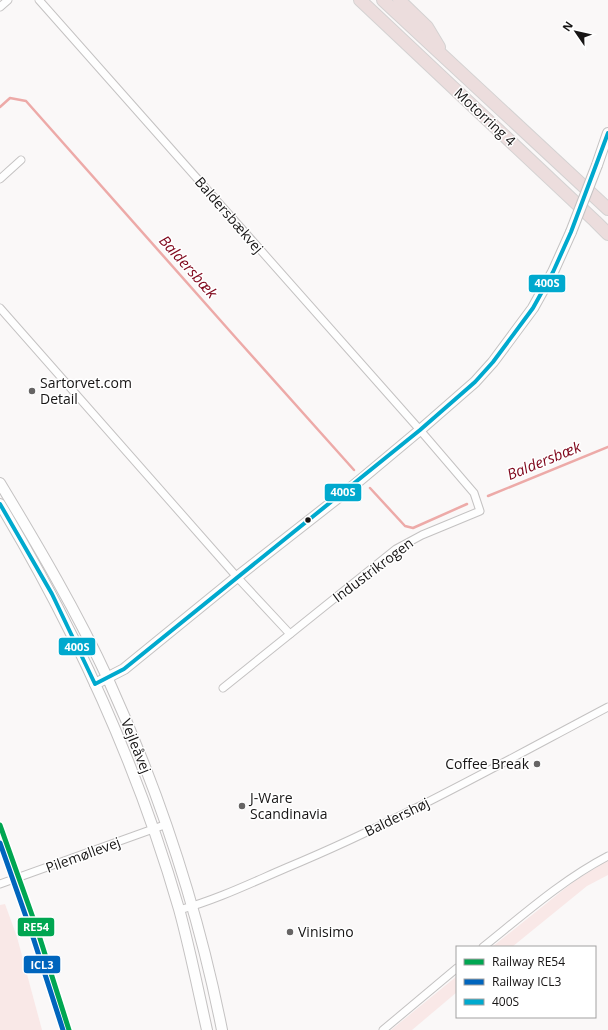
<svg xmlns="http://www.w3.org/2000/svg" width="608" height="1030" font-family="'Open Sans',sans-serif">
	<rect width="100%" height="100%" fill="#faf8f8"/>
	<!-- green -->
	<g fill="#f9e8e7">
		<polygon points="608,860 608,875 587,886 512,947 492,947 573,882"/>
		<polygon points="5,904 17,937 42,1030 0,1030 0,905"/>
		<polygon points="457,976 457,992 412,1030 391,1030"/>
	</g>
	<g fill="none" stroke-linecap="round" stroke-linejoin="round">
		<!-- stream -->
		<g stroke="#edaaa8" stroke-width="2.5">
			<polyline points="0,107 10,98 26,101 236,338 354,470"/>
			<polyline points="370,488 405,526 413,528 467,504"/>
			<polyline points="488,496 608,447"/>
		</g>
		<defs>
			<g id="street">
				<polyline points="39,0 420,430 474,493 480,511 422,535 396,549 223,688"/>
				<polyline points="0,7 8,0"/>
				<polyline points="0,179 21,160"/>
				<polyline points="0,308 237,577 290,634"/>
				<polyline points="0,884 167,824"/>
				<path d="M179,910C216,900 251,883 286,868C397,822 502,763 608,707"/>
				<path d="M483,947C523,915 562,880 608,856"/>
				<polyline points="383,1030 457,968"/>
			</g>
			<g id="secondary">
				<polyline points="597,165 608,133"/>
				<path d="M0,483C38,546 77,612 108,679C159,791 198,909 222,1030"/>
				<path d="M0,504C76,631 138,767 179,909C190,949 198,990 207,1030"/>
				<polyline points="95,684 124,669 237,577 353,486 420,430 475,382 493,362 533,308 553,272 571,232"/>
			</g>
			<g id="highway">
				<polyline points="360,0 595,221 608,234"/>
				<polyline points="383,0 608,209"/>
				<polyline points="399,0 427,27 439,47"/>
			</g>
		</defs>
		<!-- street casing -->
		<use href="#street" stroke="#c4c2c2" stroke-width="9"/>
		<!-- secondary casing -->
		<use href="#secondary" stroke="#c4c2c2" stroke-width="12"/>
		<!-- highway casing -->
		<use href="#highway" stroke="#d4d2d2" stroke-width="14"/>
		<!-- street -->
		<use href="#street" stroke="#fefefe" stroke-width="7"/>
		<!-- secondary -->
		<use href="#secondary" stroke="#fefefe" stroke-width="10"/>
		<!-- highway -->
		<use href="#highway" stroke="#ecdddd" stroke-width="12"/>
		<defs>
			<polyline id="secondary-bridge" points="571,232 597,165"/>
		</defs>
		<!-- secondary-bridge casing -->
		<use href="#secondary-bridge" stroke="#c4c2c2" stroke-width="12" stroke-linecap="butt"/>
		<!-- secondary-bridge -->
		<use href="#secondary-bridge" stroke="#fefefe" stroke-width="10"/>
		<defs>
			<polyline id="bus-1" points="0,504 52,594 95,684 124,669 420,430 475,382 493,362 533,308 553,272 571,232 608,133"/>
		</defs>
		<!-- bus-1 casing -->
		<use href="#bus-1" stroke="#fff" stroke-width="7"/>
		<!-- bus-1 -->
		<use href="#bus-1" stroke="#00a9ce" stroke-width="4"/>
		<defs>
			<polyline id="rail-1" points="0,825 37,929 69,1030"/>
			<polyline id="rail-2" points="0,843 31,931 63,1030"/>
		</defs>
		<!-- rail-1 casing -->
		<use href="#rail-1" stroke="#fff" stroke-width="8"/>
		<!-- rail-2 casing -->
		<use href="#rail-2" stroke="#fff" stroke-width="8"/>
		<!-- rail-1 -->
		<use href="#rail-1" stroke="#00a651" stroke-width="5"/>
		<!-- rail-2 -->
		<use href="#rail-2" stroke="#0065bd" stroke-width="5"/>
	</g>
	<!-- markers -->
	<g fill="#666464" stroke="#fff" stroke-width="1.5">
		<circle cx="32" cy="391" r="4"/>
		<circle cx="537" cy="764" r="4"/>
		<circle cx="242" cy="806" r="4"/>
		<circle cx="290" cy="932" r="4"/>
	</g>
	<circle fill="#171515" stroke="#fff" stroke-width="1.5" cx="308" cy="520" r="3.5"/>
	<g text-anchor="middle" stroke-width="3" stroke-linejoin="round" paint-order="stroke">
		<!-- street labels -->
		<g font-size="14" fill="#171515" stroke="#fff">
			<text transform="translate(485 117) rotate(43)" y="5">Motorring 4</text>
			<text transform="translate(229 215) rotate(49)" y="5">Baldersbækvej</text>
			<text transform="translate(373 570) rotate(-37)" y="5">Industrikrogen</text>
			<text transform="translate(136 746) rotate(68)" y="5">Vejleåvej</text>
			<text transform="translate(397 817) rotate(-26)" y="5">Baldershøj</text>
			<text transform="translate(83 855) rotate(-20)" y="5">Pilemøllevej</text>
		</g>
		<!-- poi labels -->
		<g font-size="14" fill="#171515" stroke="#fff" text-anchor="start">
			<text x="40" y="388">Sartorvet.com<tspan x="40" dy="16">Detail</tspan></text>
			<text x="529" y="769" text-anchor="end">Coffee Break</text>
			<text x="250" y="803">J-Ware<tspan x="250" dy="16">Scandinavia</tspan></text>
			<text x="298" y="937">Vinisimo</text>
		</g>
		<!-- water labels -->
		<g font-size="15" font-style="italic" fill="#7f061b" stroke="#fff">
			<text transform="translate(188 267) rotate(48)" y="5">Baldersbæk</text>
			<text transform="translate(544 461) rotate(-22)" y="5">Baldersbæk</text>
		</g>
	</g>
	<g stroke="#fff" stroke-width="1.5">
		<rect x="528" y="274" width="38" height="19" rx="4" fill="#00a9ce"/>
		<rect x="324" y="483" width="38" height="19" rx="4" fill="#00a9ce"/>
		<rect x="58" y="637" width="38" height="19" rx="4" fill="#00a9ce"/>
		<rect x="17" y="917" width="38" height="20" rx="4" fill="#00a651"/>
		<rect x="23" y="955" width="38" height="19" rx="4" fill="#0065bd"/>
	</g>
	<g font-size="11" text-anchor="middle" font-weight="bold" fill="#fff">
		<text x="547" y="287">400S</text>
		<text x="343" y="496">400S</text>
		<text x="77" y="651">400S</text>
		<text x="36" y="931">RE54</text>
		<text x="42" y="969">ICL3</text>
	</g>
	<!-- legend -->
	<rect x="456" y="946" width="140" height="72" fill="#ffffff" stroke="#a2a1a1"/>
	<rect x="464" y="959" width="20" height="6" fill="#00a651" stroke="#a2a1a1"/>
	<text x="492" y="966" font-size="12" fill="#171515">Railway RE54</text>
	<rect x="464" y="979" width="20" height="6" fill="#0065bd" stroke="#a2a1a1"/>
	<text x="492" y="986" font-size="12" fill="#171515">Railway ICL3</text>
	<rect x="464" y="999" width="20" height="6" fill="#00a9ce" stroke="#a2a1a1"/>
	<text x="492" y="1006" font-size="12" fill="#171515">400S</text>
	<!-- north arrow -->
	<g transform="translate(576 32) rotate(304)" stroke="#ffffff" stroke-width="3" paint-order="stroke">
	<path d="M0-3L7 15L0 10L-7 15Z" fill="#171515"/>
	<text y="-6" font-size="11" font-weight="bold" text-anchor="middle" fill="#171515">N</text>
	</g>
</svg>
